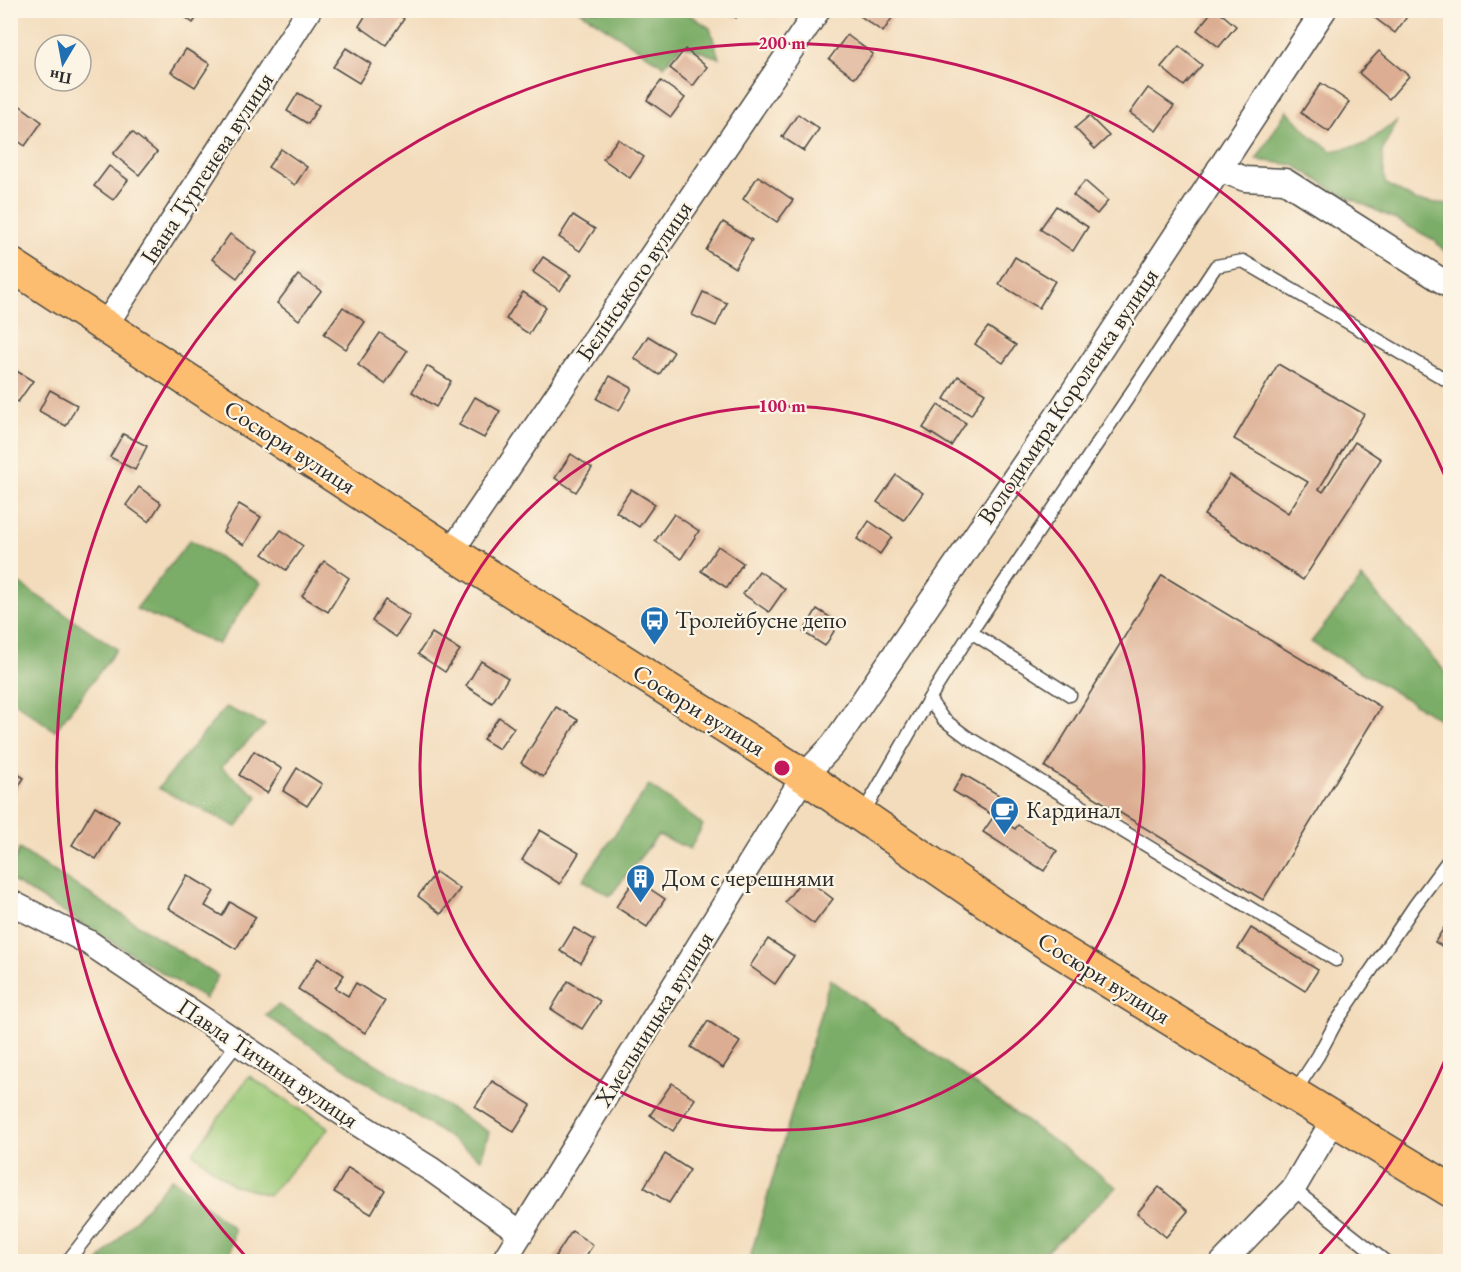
<svg xmlns="http://www.w3.org/2000/svg" width="1461" height="1272" font-family="'EB Garamond',serif">
	<rect width="100%" height="100%" fill="#fcf5e5"/>
	<filter id="ink" filterUnits="userSpaceOnUse"><feTurbulence type="fractalNoise" baseFrequency=".0167" numOctaves="2"/><feDisplacementMap in="SourceGraphic" scale="12" xChannelSelector="R" yChannelSelector="G"/><feConvolveMatrix kernelMatrix="1 2 1 2 8 2 1 2 1" color-interpolation-filters="sRGB"/></filter>
	<filter id="wash" filterUnits="userSpaceOnUse"><feTurbulence type="fractalNoise" baseFrequency=".008" numOctaves="4" result="noise"/><feDisplacementMap in="SourceGraphic" scale="24" xChannelSelector="R" yChannelSelector="G"/><feGaussianBlur stdDeviation="1.35" result="paint"/><feColorMatrix in="noise" values="0 0 0 0 0 0 0 0 0 0 0 0 0 0 0 0 0 1.4 0 .05"/><feComposite in="paint" operator="in"/></filter>
	<g filter="url(#wash)">
		<rect width="100%" height="100%" fill="#f3dcbc"/>
		<!-- green -->
		<polygon fill="#9bc978" stroke="#637a52" stroke-width="1.5" points="249,1076 329,1128 269,1195 233,1185 193,1153"/>
		<!-- forest -->
		<g fill="#7cad68" stroke="#546c4a" stroke-width="1.5">
			<polygon points="580,11 684,11 710,28 719,58 682,45 664,66"/>
			<polygon points="1287,110 1310,135 1332,151 1365,144 1397,121 1382,152 1385,183 1416,201 1450,204 1450,257 1434,240 1397,220 1337,192 1294,165 1256,160"/>
			<polygon points="190,540 261,583 218,644 136,609"/>
			<polygon points="11,578 117,649 55,731 11,699"/>
			<polygon points="1362,578 1450,677 1450,704 1441,720 1311,642"/>
			<polygon points="226,707 265,725 221,767 258,797 237,827 158,788"/>
			<polygon points="649,785 703,825 690,849 658,835 610,896 583,880"/>
			<polygon points="19,849 218,976 205,999 11,880 11,870"/>
			<polygon points="830,979 1117,1187 1036,1261 749,1261"/>
			<polygon points="278,1005 489,1132 481,1159 265,1015"/>
			<polygon points="172,1178 234,1229 229,1261 99,1261"/>
		</g>
		<g id="blocks">
			<!-- building -->
			<g fill="#dcad92">
				<polygon points="176,10 202,10 193,23"/>
				<polygon points="369,10 391,10 404,19 386,45 359,26"/>
				<polygon points="725,10 741,10 736,18"/>
				<polygon points="862,10 897,10 883,32 859,15"/>
				<polygon points="1213,10 1217,10 1236,26 1219,47 1197,30"/>
				<polygon points="1374,10 1412,10 1395,33 1371,15"/>
				<polygon points="847,35 873,54 855,78 829,59"/>
				<polygon points="1179,46 1202,65 1184,86 1161,67"/>
				<polygon points="346,48 371,64 359,83 333,67"/>
				<polygon points="186,49 210,64 195,87 171,72"/>
				<polygon points="685,49 707,67 693,86 670,68"/>
				<polygon points="1379,51 1409,76 1389,99 1359,73"/>
				<polygon points="661,81 685,98 671,117 647,100"/>
				<polygon points="1321,83 1349,102 1329,132 1301,113"/>
				<polygon points="1148,88 1174,106 1156,131 1130,113"/>
				<polygon points="298,93 319,105 308,124 287,111"/>
				<polygon points="15,102 42,122 25,146 10,135 10,107"/>
				<polygon points="798,114 819,129 804,151 782,137"/>
				<polygon points="1089,116 1109,136 1095,149 1075,128"/>
				<polygon points="132,132 157,152 139,175 113,154"/>
				<polygon points="618,139 644,157 630,178 603,159"/>
				<polygon points="281,149 307,167 295,185 268,167"/>
				<polygon points="109,166 128,180 113,200 94,186"/>
				<polygon points="758,176 793,200 777,222 743,199"/>
				<polygon points="1085,181 1108,201 1097,214 1073,195"/>
				<polygon points="1056,206 1088,227 1073,251 1040,229"/>
				<polygon points="573,215 595,229 580,251 559,237"/>
				<polygon points="723,222 752,240 735,268 706,250"/>
				<polygon points="230,234 256,253 237,278 212,259"/>
				<polygon points="543,257 571,275 560,291 533,272"/>
				<polygon points="1015,257 1055,281 1039,308 999,284"/>
				<polygon points="298,275 321,291 299,320 277,303"/>
				<polygon points="523,292 546,307 529,334 506,319"/>
				<polygon points="703,292 727,303 716,326 692,315"/>
				<polygon points="343,307 365,322 346,349 324,334"/>
				<polygon points="988,327 1016,345 1003,363 975,344"/>
				<polygon points="380,333 407,351 385,384 358,365"/>
				<polygon points="648,336 674,352 659,375 634,358"/>
				<polygon points="1278,364 1364,414 1319,489 1323,492 1355,442 1381,459 1303,580 1204,515 1230,475 1288,513 1308,482 1234,439"/>
				<polygon points="427,366 451,381 436,407 412,392"/>
				<polygon points="10,367 33,381 18,402 10,398"/>
				<polygon points="610,376 632,388 619,411 597,399"/>
				<polygon points="958,376 985,393 971,415 944,399"/>
				<polygon points="50,390 77,405 66,426 39,411"/>
				<polygon points="475,397 500,411 484,438 459,425"/>
				<polygon points="938,405 966,423 951,446 923,428"/>
				<polygon points="123,434 147,446 135,470 110,457"/>
				<polygon points="571,454 592,468 576,492 555,478"/>
				<polygon points="896,475 923,493 904,520 877,502"/>
				<polygon points="139,487 161,503 149,522 126,505"/>
				<polygon points="631,489 655,504 639,527 616,512"/>
				<polygon points="239,504 261,517 244,545 223,532"/>
				<polygon points="674,514 699,531 681,559 655,541"/>
				<polygon points="869,521 892,537 880,554 857,539"/>
				<polygon points="281,530 303,546 286,570 263,554"/>
				<polygon points="718,546 743,563 727,588 701,571"/>
				<polygon points="324,561 349,578 328,612 302,596"/>
				<polygon points="759,571 785,589 769,612 743,594"/>
				<polygon points="1162,575 1381,707 1263,900 1045,767"/>
				<polygon points="385,600 410,616 396,637 372,621"/>
				<polygon points="817,609 839,623 825,646 803,632"/>
				<polygon points="432,633 460,650 445,672 418,654"/>
				<polygon points="481,661 508,678 492,703 466,686"/>
				<polygon points="556,707 578,720 543,777 521,763"/>
				<polygon points="499,717 514,728 499,749 483,739"/>
				<polygon points="254,751 282,769 267,793 239,775"/>
				<polygon points="297,768 322,784 307,806 283,791"/>
				<polygon points="10,769 24,778 10,800"/>
				<polygon points="963,774 1004,798 994,816 953,791"/>
				<polygon points="95,806 119,821 96,859 72,845"/>
				<polygon points="994,816 1015,829 1018,825 1057,851 1044,871 983,832"/>
				<polygon points="540,830 579,853 560,884 522,860"/>
				<polygon points="436,872 460,889 441,914 418,896"/>
				<polygon points="187,875 214,891 205,906 222,916 230,902 256,917 236,949 168,908"/>
				<polygon points="804,877 833,899 814,924 785,902"/>
				<polygon points="635,879 665,899 647,927 616,907"/>
				<polygon points="1450,918 1450,951 1435,942"/>
				<polygon points="574,928 595,940 581,963 560,951"/>
				<polygon points="1251,928 1318,970 1305,991 1238,949"/>
				<polygon points="768,939 794,956 775,984 750,966"/>
				<polygon points="318,958 344,975 335,988 348,996 356,983 385,1001 365,1033 298,989"/>
				<polygon points="568,981 600,1001 582,1029 551,1009"/>
				<polygon points="708,1021 740,1042 723,1068 691,1047"/>
				<polygon points="492,1081 531,1105 514,1132 475,1107"/>
				<polygon points="672,1083 695,1099 673,1131 650,1115"/>
				<polygon points="665,1154 690,1170 669,1203 644,1187"/>
				<polygon points="348,1168 385,1190 371,1214 334,1192"/>
				<polygon points="1159,1187 1188,1211 1166,1237 1137,1213"/>
				<polygon points="572,1231 593,1245 582,1262 555,1262 553,1260"/>
			</g>
		</g>
	</g>
	<g filter="url(#ink)">
		<use href="#blocks" fill-opacity="0" stroke="#494641" stroke-width="1.5"/>
		<g fill="none" stroke-linecap="round" stroke-linejoin="round">
			<defs>
				<g id="lane">
					<polyline points="971,632 929,699 943,719 967,737 1336,960"/>
					<polyline points="1070,695 971,632 1216,266 1243,261 1450,382"/>
					<polyline points="862,815 929,699"/>
					<polyline points="1294,1093 1318,1056 1335,1024 1415,905 1450,858"/>
					<polyline points="1293,1189 1386,1262"/>
					<polyline points="67,1262 237,1044"/>
				</g>
				<g id="street">
					<polyline points="1219,169 1245,179 1285,181 1450,286"/>
					<polyline points="105,326 309,10"/>
					<polyline points="451,552 818,10"/>
					<polyline points="10,902 88,942 360,1125 432,1170 521,1233"/>
					<polyline points="503,1262 804,776 833,745 1057,416 1324,10"/>
					<polyline points="1223,1262 1293,1189 1334,1119"/>
				</g>
				<polyline id="primary" points="10,264 451,552 804,776 1047,943 1450,1190"/>
			</defs>
			<!-- lane casing -->
			<use href="#lane" stroke="#494641" stroke-width="15"/>
			<!-- street casing -->
			<use href="#street" stroke="#494641" stroke-width="27"/>
			<!-- primary casing -->
			<use href="#primary" stroke="#494641" stroke-width="36"/>
			<!-- lane -->
			<use href="#lane" stroke="#fff" stroke-width="12"/>
			<!-- street -->
			<use href="#street" stroke="#fff" stroke-width="24"/>
			<!-- primary -->
			<use href="#primary" stroke="#fcbd6f" stroke-width="33"/>
		</g>
	</g>
	<!-- distance rings -->
	<g fill="none" stroke="#c2185b" stroke-width="3">
		<circle cx="782" cy="768" r="362"/>
		<path d="M1449 1051A725 725 0 0 1 1317 1258M247 1258A725 725 0 1 1 1449 485"/>
	</g>
	<!-- icons -->
	<defs>
		<symbol id="bus-pin" viewBox="-11 -11 22 30"><path d="M0 17L-7.5 6A9.5 9.5 0 1 1 7.5 6Z" fill="#1f6fb2" stroke="#fcf5e5"/><path d="M-5-6H5V4H4V6H2V4H-2V6H-4V4H-5ZM-3.5-4V0h7V-4ZM-3.5 1.2v1.5H-2V1.2ZM2 1.2v1.5H3.5V1.2Z" fill="#fff"/></symbol>
		<symbol id="cafe-pin" viewBox="-11 -11 22 30"><path d="M0 17L-7.5 6A9.5 9.5 0 1 1 7.5 6Z" fill="#1f6fb2" stroke="#fcf5e5"/><path d="M-5.5-4.5H6V0H3Q3 3.5 0 3.5H-2.5Q-5.5 3.5-5.5 0ZM3-3.2v2h1.7v-2ZM-6 4.5H4V6H-6Z" fill="#fff"/></symbol>
		<symbol id="building-pin" viewBox="-11 -11 22 30"><path d="M0 17L-7.5 6A9.5 9.5 0 1 1 7.5 6Z" fill="#1f6fb2" stroke="#fcf5e5"/><path d="M-4-6H4V6H1V3H-1V6H-4ZM-2.5-4.3h1.7v1.8h-1.7ZM.8-4.3h1.7v1.8H.8ZM-2.5-1h1.7V.8h-1.7ZM.8-1h1.7V.8H.8Z" fill="#fff"/></symbol>
	</defs>
	<g fill-rule="evenodd">
		<use href="#bus-pin" x="638" y="604" width="33" height="45"/>
		<use href="#cafe-pin" x="988" y="794" width="33" height="45"/>
		<use href="#building-pin" x="624" y="862" width="33" height="45"/>
	</g>
	<g text-anchor="middle" stroke-width="4.5" stroke-linejoin="round" paint-order="stroke">
		<!-- street labels -->
		<g font-size="24" fill="#2b2b2b" stroke="#fcf5e5">
			<text transform="translate(207 168) rotate(-57)" y="8">Івана Тургенєва вулиця</text>
			<text transform="translate(634 281) rotate(-56)" y="8">Бєлінського вулиця</text>
			<text transform="translate(1068 396) rotate(-56)" y="8">Володимира Короленка вулиця</text>
			<text transform="translate(290 447) rotate(33)" y="8">Сосюри вулиця</text>
			<text transform="translate(699 710) rotate(32)" y="8">Сосюри вулиця</text>
			<text transform="translate(1104 978) rotate(32)" y="8">Сосюри вулиця</text>
			<text transform="translate(654 1019) rotate(-58)" y="8">Хмельницька вулиця</text>
			<text transform="translate(268 1063) rotate(34)" y="8">Павла Тичини вулиця</text>
		</g>
		<!-- poi labels -->
		<g font-size="24" fill="#2b2b2b" stroke="#fcf5e5" text-anchor="start">
			<text x="675" y="628">Тролейбусне депо</text>
			<text x="1026" y="818">Кардинал</text>
			<text x="662" y="886">Дом с черешнями</text>
		</g>
	</g>
	<circle cx="782" cy="768" r="9" fill="#c2185b" stroke="#fcf5e5" stroke-width="3"/>
	<g font-size="18" text-anchor="middle" font-weight="bold" fill="#c2185b" stroke="#fcf5e5" stroke-width="4.5" stroke-linejoin="round" paint-order="stroke">
		<text x="782" y="49">200 m</text>
		<text x="782" y="412">100 m</text>
	</g>
	<!-- margin -->
	<rect width="1461" height="1272" fill="none" stroke="#fcf5e5" stroke-width="36"/>
	<!-- north arrow -->
	<g transform="translate(63 63) rotate(190)"><circle r="28" fill="#fcf5e5" stroke="#a8a49b" stroke-width="1.5"/>
	<path d="M0-4.5L10 22L0 15L-10 22Z" fill="#1f6fb2"/>
	<text y="-9" font-size="16" font-weight="bold" text-anchor="middle" fill="#2b2b2b">Пн</text>
	</g>
</svg>
